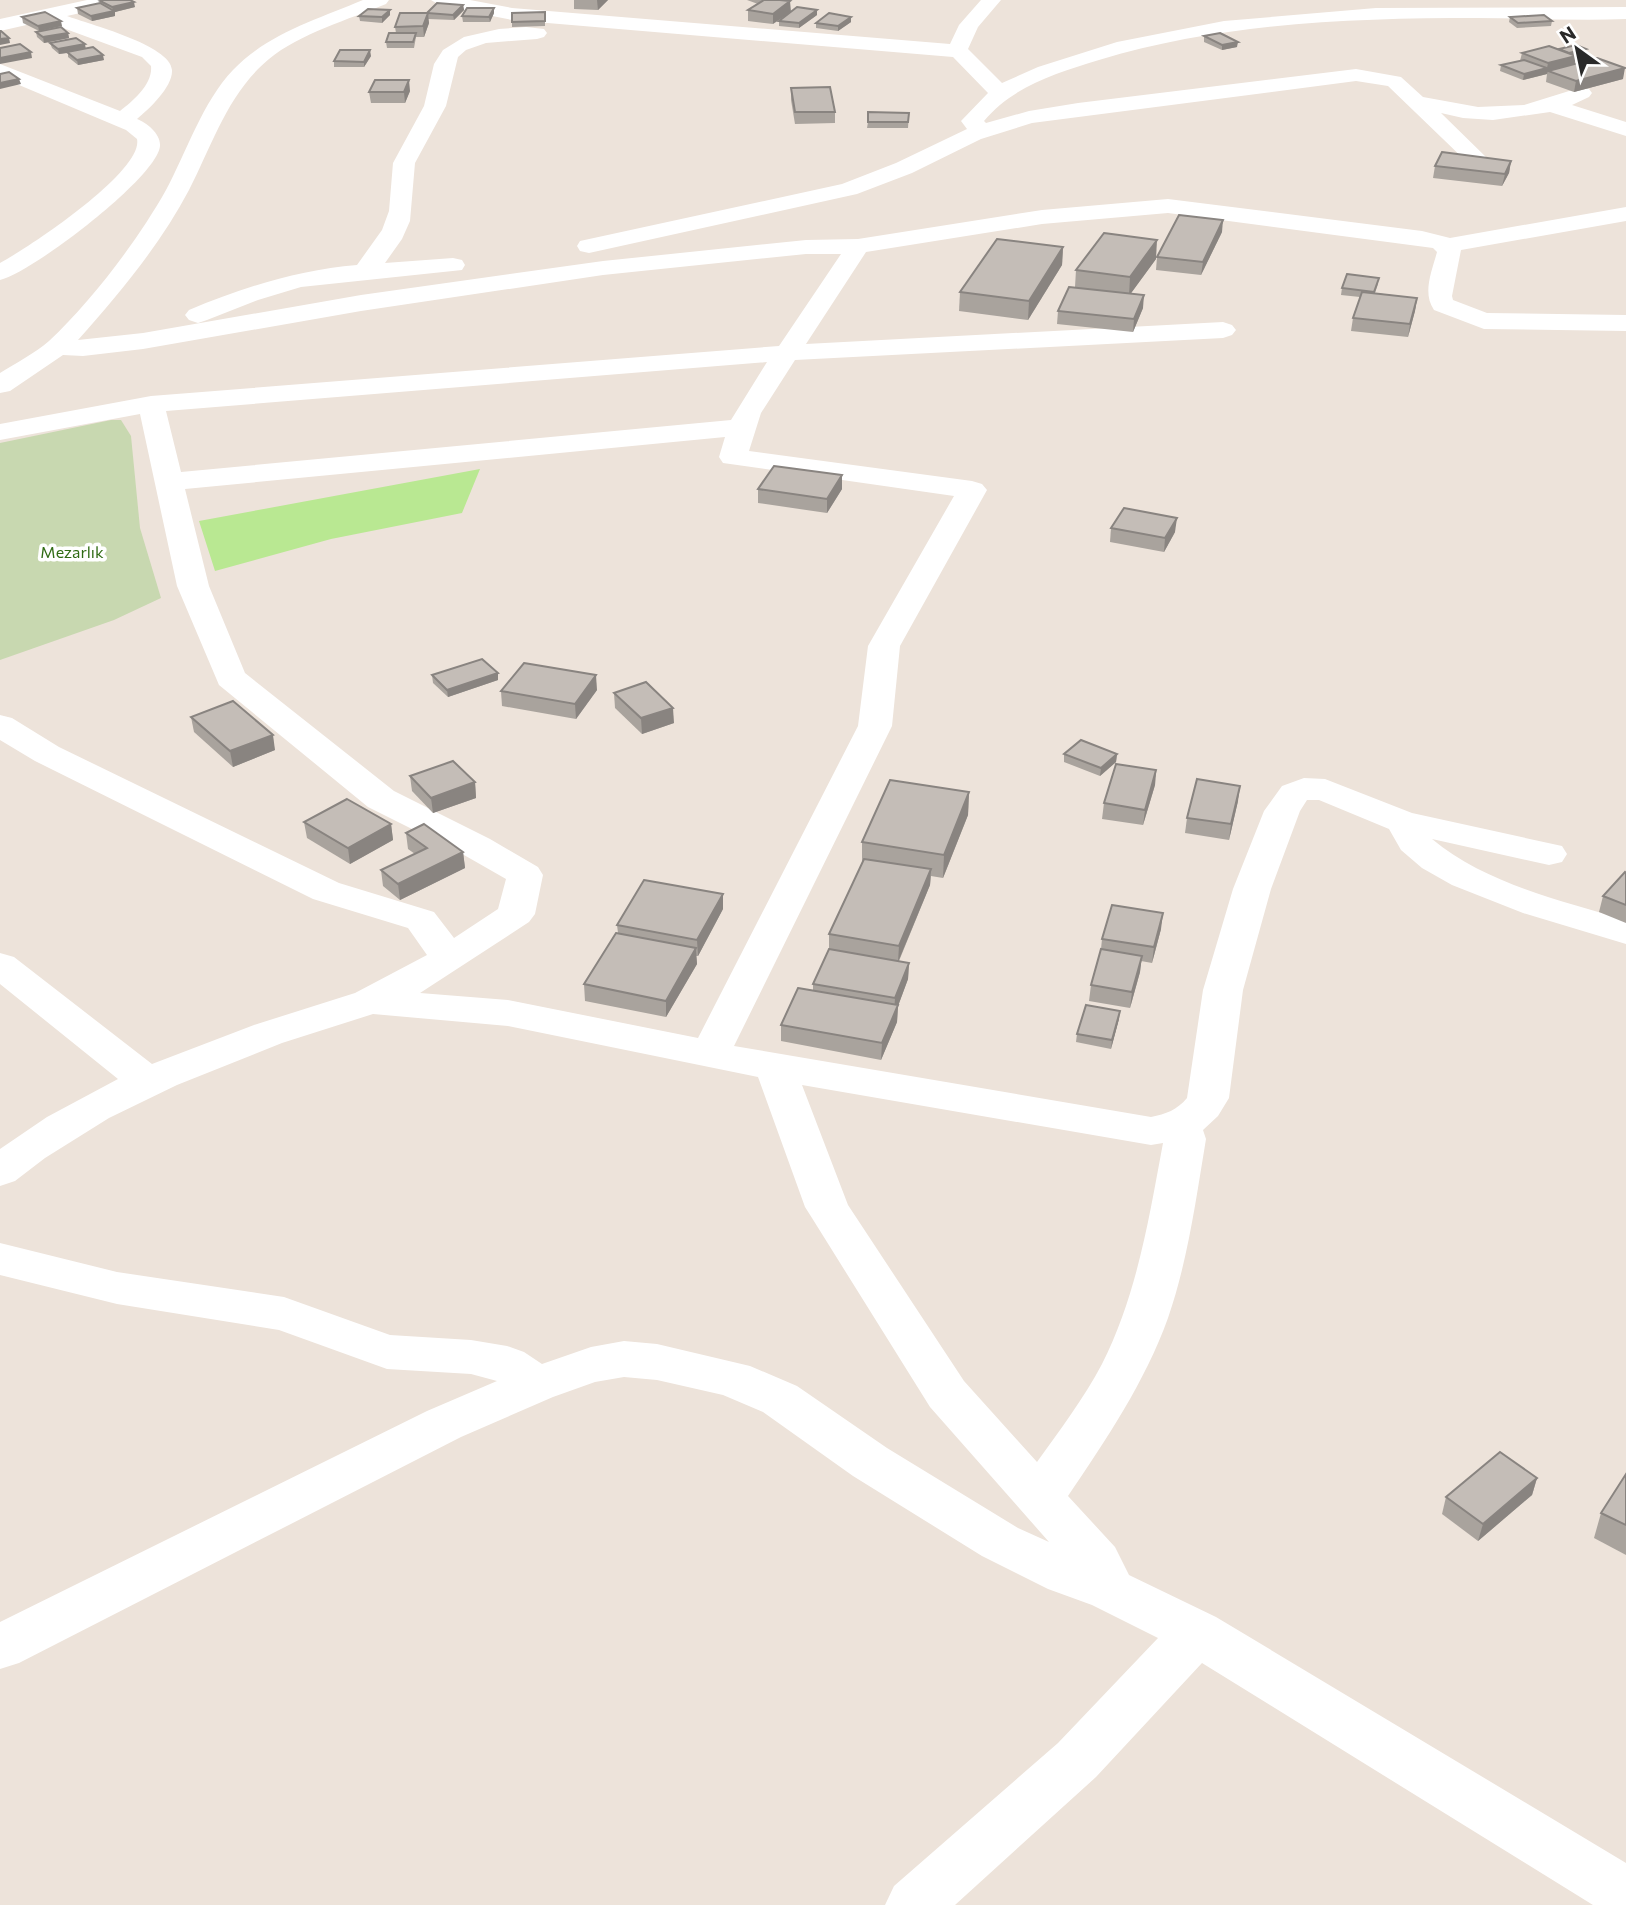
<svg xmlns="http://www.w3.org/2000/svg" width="1626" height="1905" font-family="Commissioner,sans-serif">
	<rect width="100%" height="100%" fill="#ede3da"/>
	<!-- green -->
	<polygon fill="#b9e892" points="480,469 462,513 331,539 215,571 199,521"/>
	<!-- cemetery -->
	<polygon fill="#c8d8b0" points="111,420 121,420 131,436 140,528 161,598 114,620 0,660 0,443"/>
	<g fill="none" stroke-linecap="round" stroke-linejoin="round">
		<!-- minor -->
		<g fill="#fff" fill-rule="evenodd">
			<path d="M87,0H123L120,4L67,16C88,24 171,45 172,70C173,87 149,109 137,119C147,123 161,134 160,146C157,178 31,273 0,280V263C28,248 144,171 137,139L126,130L0,77V64L120,111C133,101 153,84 151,66L142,57L44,21L0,31V19Z"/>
			<path d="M363,0H389L386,4C350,19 299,34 269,59C228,93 213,143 189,190C160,245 119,294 78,340L143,333L361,295L603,261L806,240L858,239L1042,210L1168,199L1422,231L1450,238L1626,207V221L1461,250L1452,296L1453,300L1487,313L1626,315V331L1484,329L1434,310C1422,293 1432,271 1437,252L1433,248L1168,213L1042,224L866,252L806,344L1223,322L1232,325L1236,330L1232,335L1223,338L795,360L761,413L749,451L972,481L982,484L987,490L900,646L892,726L734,1046L1151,1117C1166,1114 1177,1110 1187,1098L1203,990L1233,889L1264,811L1282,786L1304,778L1325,779L1412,813L1562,846L1567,854L1562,862L1549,865L1432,839C1486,884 1560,900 1626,920V944L1523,913L1452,885L1422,868L1401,850L1389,829L1319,800H1307L1300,811L1271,889L1243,990L1229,1098L1218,1116L1203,1130L1206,1139C1196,1199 1188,1260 1168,1318C1145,1382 1106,1440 1068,1496L1115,1547L1129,1575L1216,1617L1626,1863V1905H1593L1202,1663L1096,1777L955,1905H885L894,1886L1058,1743L1158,1638L1092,1605L1048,1589L982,1556L853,1476L763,1412L723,1395L657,1380L624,1377L595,1382L553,1397L461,1437L19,1663L0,1669V1622L427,1411L497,1381L471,1374L387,1369L279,1330L117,1304L0,1275V1243L117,1272L284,1297L390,1335L471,1340L507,1346L524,1352L542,1364L591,1347L624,1341L657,1344L750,1366L797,1386L887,1448L1018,1528L1049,1542L930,1407L812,1218L805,1207L758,1077L508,1026L373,1014L282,1043L177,1085L109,1118L45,1158L15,1181L0,1186V1149L47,1117L118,1079L0,984V953L14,957L152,1064L254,1025L355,993L427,955L408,928L313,899L35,761L0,740V715L12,718L59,747L339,883L434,912L454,938L498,909L506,879L464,855L368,807L219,685L177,586L140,414L0,440V424L151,396L779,346L841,254H806L603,275L361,311L143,349L83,356L63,355L10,391L0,393V373C16,363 35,353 49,341C91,302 138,240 166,190C186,153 203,101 233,70C267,34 318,19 363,0ZM767,362L731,420L181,472L166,411ZM725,437L719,457L723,463L954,496L868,646L858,726L698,1038L508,1000L420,993L529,922L535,914L543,875L538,867L490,839L394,791L245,673L209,586L185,489ZM802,1085L1151,1145L1163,1143C1149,1218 1137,1295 1102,1364C1084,1398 1060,1430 1037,1462L964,1381L848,1205Z"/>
			<path d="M431,0H470L512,8L950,44L959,25L981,0H1001L978,27L968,49L1002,83L1038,67L1117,42L1224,21L1376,8L1626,7V19C1576,21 1527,18 1477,18C1350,18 1222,23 1099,60C1057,73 1013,86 984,121L986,123L1029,111L1078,103L1356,69L1401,77L1423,97L1478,107L1524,105L1582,87L1589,89L1592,93L1589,97L1572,105L1626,122V136L1550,112L1493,120L1463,118L1441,113L1489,160L1486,165H1470L1388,86L1356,81L1032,123L981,139L912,173L857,194L589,253L580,251L577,246L580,241L842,184L896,163L967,129L961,121L988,93L953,57L512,20L441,6Z"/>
			<path d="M526,27L544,29L547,33L544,37L537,39L486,43L466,50L458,57L446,106L415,163L410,221L402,239L385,263L453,258L462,260L465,265L462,270L301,287L258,300L207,320L198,323L189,320L185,315L189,310C244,287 298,270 357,265L382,230L389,211L393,163L424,106L434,64L443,50L464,37L499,29Z"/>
		</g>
	</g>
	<!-- wall -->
	<g fill="#a9a39d">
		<polygon points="574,0 608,0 598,10 574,9"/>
		<polygon points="747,0 780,0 773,24 748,21 748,10 758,4"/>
		<polygon points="100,1 135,7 115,12 115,16 92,21 78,14 77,8 100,4"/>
		<polygon points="463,5 464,10 454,20 428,19 429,23 424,37 416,37 414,48 387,48 386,42 396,33 395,27 428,13"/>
		<polygon points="390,10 390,15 382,23 360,21 359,16"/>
		<polygon points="545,12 545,26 512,27 512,13"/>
		<polygon points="494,13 490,22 463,22 462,16"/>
		<polygon points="817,15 799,28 779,26 779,21"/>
		<polygon points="22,17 62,26 39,31 23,23"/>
		<polygon points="1510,17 1552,21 1551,26 1517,28 1509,22"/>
		<polygon points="851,22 838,31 816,28 816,23"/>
		<polygon points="36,32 68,33 69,38 44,43 37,37"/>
		<polygon points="1204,36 1237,47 1222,50 1204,42"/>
		<polygon points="50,43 85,44 85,49 104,60 78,65 68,57 68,53 59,54 52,48"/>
		<polygon points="1586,49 1585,54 1576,56 1575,64 1623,79 1574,92 1546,82 1547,74 1523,80 1500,71 1501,65 1520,61 1522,53"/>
		<polygon points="371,56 364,67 334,67 334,61"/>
		<polygon points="791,88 835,112 835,123 795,124 791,100"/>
		<polygon points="410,91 405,103 371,103 369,92"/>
		<polygon points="909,113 908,128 867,128 868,122"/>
		<polygon points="1511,161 1509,173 1502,186 1433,178 1435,166"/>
		<polygon points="1222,232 1201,275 1156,270 1157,257"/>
		<polygon points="1063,247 1062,265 1028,320 959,311 960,292"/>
		<polygon points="1156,259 1131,293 1143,308 1133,332 1057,324 1058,311 1075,287 1076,270"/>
		<polygon points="1378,284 1375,293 1417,298 1415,311 1408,337 1351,331 1353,318 1360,297 1341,295 1342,288"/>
		<polygon points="758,489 842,489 827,513 758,503"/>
		<polygon points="1111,528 1175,532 1164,552 1110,542"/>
		<polygon points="498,673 498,680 448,697 433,683 432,675"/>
		<polygon points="597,690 576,719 502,706 501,691"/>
		<polygon points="614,693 674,723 642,734 615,708"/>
		<polygon points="191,717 275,750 233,767 194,732"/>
		<polygon points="1064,754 1117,754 1116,762 1100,776 1064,762"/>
		<polygon points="1156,770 1155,785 1143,825 1102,819 1104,803"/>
		<polygon points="410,776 475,782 476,798 433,813 412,791"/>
		<polygon points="969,792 968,815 943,878 931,876 930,885 899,961 909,963 908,979 898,1006 897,1022 881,1060 781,1041 781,1025 813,990 813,984 829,949 829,934 862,865 862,842"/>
		<polygon points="1238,801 1229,840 1185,833 1187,818"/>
		<polygon points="304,822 391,824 393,840 350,864 307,838"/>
		<polygon points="406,833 463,852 465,868 400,900 383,886 381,870 415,854 408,849"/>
		<polygon points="1626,873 1626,923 1599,912 1603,896"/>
		<polygon points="723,909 698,956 696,956 697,964 666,1017 585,1001 584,984 618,933 617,925"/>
		<polygon points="1161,929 1152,963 1141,961 1140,972 1130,1008 1089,1001 1091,985 1101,949 1102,939"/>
		<polygon points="1119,1019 1111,1049 1076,1042 1077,1034"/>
		<polygon points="1626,1474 1626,1555 1594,1538 1601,1513"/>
		<polygon points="1537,1478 1532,1495 1478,1541 1442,1514 1446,1497"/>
	</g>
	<!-- shaded-wall -->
	<g fill="#898480">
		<polygon points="597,0 608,0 598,10"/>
		<polygon points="790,1 791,12 773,24 773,14"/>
		<polygon points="134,2 135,7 115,12 115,16 92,21 91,16 113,11 112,7"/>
		<polygon points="463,5 464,10 454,20 453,15"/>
		<polygon points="494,8 494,13 490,22 489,17"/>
		<polygon points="390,10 390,15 382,23 382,17"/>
		<polygon points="817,10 817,15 799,28 799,23"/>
		<polygon points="428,13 429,23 424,37 423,26"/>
		<polygon points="851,17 851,22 838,31 838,26"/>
		<polygon points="61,21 62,26 39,31 38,26"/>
		<polygon points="68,33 69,38 44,43 43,37"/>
		<polygon points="9,38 10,43 0,45 0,39"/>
		<polygon points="1238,42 1237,47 1222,50 1222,45"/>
		<polygon points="85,44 86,50 59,54 58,49"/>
		<polygon points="1586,49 1585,54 1576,56 1574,67 1548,71 1547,74 1523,80 1524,74 1547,68 1548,63 1569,53"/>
		<polygon points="370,50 371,56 364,67 364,62"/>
		<polygon points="31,52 32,58 0,64 0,58"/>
		<polygon points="103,55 104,60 78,65 77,60"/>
		<polygon points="1625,68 1623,79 1574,92 1576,81"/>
		<polygon points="19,79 21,84 0,89 0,83"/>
		<polygon points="409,80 410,91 405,103 404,92"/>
		<polygon points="1511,161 1509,173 1502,186 1505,174"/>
		<polygon points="1223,220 1222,232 1201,275 1203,262"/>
		<polygon points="1157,240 1156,259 1129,296 1130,277"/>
		<polygon points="1063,247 1062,265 1028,320 1029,301"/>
		<polygon points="1144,295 1143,308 1133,332 1134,319"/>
		<polygon points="1417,298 1415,311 1408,337 1410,324"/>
		<polygon points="842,475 842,489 827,513 827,499"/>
		<polygon points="1177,518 1175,532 1164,552 1165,538"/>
		<polygon points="498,673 498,680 448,697 447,690"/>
		<polygon points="596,675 597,690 576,719 575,704"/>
		<polygon points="673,708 674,723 642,734 641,718"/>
		<polygon points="273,735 275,750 233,767 230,751"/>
		<polygon points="1117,754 1116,762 1100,776 1101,768"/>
		<polygon points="1156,770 1155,785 1143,825 1145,810"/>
		<polygon points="475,782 476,798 433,813 431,798"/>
		<polygon points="1240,786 1238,801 1229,840 1231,824"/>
		<polygon points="969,792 968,815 943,878 944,855"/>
		<polygon points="391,824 393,840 350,864 348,848"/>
		<polygon points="463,852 465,868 400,900 398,884"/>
		<polygon points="931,869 930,885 898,962 899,946"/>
		<polygon points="723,894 723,909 698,956 697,940"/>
		<polygon points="1163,913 1161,929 1152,963 1154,947"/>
		<polygon points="696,948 697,964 666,1017 666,1001"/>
		<polygon points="1142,956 1140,972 1130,1008 1132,992"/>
		<polygon points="909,963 908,979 898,1006 897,1022 881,1060 882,1043 894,1013 895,998"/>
		<polygon points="1120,1011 1119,1019 1111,1049 1112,1040"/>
		<polygon points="1537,1478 1532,1495 1478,1541 1483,1524"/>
	</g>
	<!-- building -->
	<g fill="#c4bdb7" stroke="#898480" stroke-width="2">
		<polygon points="103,0 130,0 134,2 112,7 100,1"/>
		<polygon points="764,0 780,0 790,1 773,14 748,10"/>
		<polygon points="100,3 114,11 91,16 77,8"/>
		<polygon points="437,3 463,5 453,15 427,13"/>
		<polygon points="797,7 817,10 799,23 779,21"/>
		<polygon points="467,8 494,8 489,17 462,16"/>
		<polygon points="368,9 390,10 382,17 359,16"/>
		<polygon points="45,12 61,21 38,26 22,17"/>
		<polygon points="545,12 545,21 512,22 512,13"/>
		<polygon points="400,13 428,13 423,26 395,27"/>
		<polygon points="829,13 851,17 838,26 816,23"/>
		<polygon points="1544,15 1552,21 1518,23 1510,17"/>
		<polygon points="61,27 68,33 43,37 36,32"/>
		<polygon points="0,31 1,31 9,38 0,39"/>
		<polygon points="389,33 416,33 413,42 386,42"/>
		<polygon points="1220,33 1238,42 1222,45 1204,36"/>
		<polygon points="76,38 85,44 58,49 50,43"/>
		<polygon points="20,44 31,52 0,58 0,48"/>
		<polygon points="1576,45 1586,49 1569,53 1559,49"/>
		<polygon points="1549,46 1576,56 1548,63 1522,53"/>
		<polygon points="93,47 103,55 77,60 67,52"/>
		<polygon points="340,50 370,50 364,62 334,61"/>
		<polygon points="1597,58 1625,68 1576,81 1548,71"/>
		<polygon points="1524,60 1547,68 1524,74 1501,65"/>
		<polygon points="9,72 19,79 0,83 0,74"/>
		<polygon points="375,80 409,80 404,92 369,92"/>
		<polygon points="830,87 835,112 795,112 791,88"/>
		<polygon points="868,112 909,113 908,122 868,122"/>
		<polygon points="1442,152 1511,161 1505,174 1435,166"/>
		<polygon points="1179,215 1223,220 1203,262 1157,257"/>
		<polygon points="1104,233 1157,240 1130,277 1076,270"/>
		<polygon points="997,239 1063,247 1029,301 960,292"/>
		<polygon points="1347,274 1379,278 1374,292 1342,288"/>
		<polygon points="1069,287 1144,295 1134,319 1058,311"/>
		<polygon points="1362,292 1417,298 1410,324 1353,318"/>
		<polygon points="774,466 842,475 827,499 758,489"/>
		<polygon points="1124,508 1177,518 1165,538 1111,528"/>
		<polygon points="482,659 498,673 447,690 432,675"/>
		<polygon points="524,663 596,675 575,704 501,691"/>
		<polygon points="646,682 673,708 641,718 614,693"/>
		<polygon points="233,701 273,735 230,751 191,717"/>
		<polygon points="1081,740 1117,754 1101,768 1064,754"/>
		<polygon points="453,761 475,782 431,798 410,776"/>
		<polygon points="1116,764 1156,770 1145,810 1104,803"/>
		<polygon points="1197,779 1240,786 1231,824 1187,818"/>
		<polygon points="890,780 969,792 944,855 862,842"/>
		<polygon points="347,799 391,824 348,848 304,822"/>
		<polygon points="424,824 463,852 398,884 381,870 427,848 406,833"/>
		<polygon points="864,859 931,869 899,946 829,934"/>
		<polygon points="1625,872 1626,873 1626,905 1603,896"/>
		<polygon points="644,880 723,894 697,940 617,925"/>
		<polygon points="1112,905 1163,913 1154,947 1102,939"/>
		<polygon points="616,933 696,948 666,1001 584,984"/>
		<polygon points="829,949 909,963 895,998 813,984"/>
		<polygon points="1101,949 1142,956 1132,992 1091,985"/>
		<polygon points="798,988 898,1005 882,1043 781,1025"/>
		<polygon points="1086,1005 1120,1011 1112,1040 1077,1034"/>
		<polygon points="1500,1452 1537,1478 1483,1524 1446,1497"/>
		<polygon points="1626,1474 1626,1525 1601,1513"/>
	</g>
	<g text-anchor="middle" stroke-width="7" stroke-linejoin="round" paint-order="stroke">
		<!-- far-park labels -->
		<g font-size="16" fill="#306b14" stroke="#fff">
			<text x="72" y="558">Mezarlık</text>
		</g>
	</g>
	<!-- north arrow -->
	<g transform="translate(1577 49) rotate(327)" stroke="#ffffff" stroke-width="5" paint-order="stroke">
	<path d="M0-5L12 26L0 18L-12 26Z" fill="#292929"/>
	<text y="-10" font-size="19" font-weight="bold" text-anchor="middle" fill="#292929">N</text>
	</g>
</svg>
